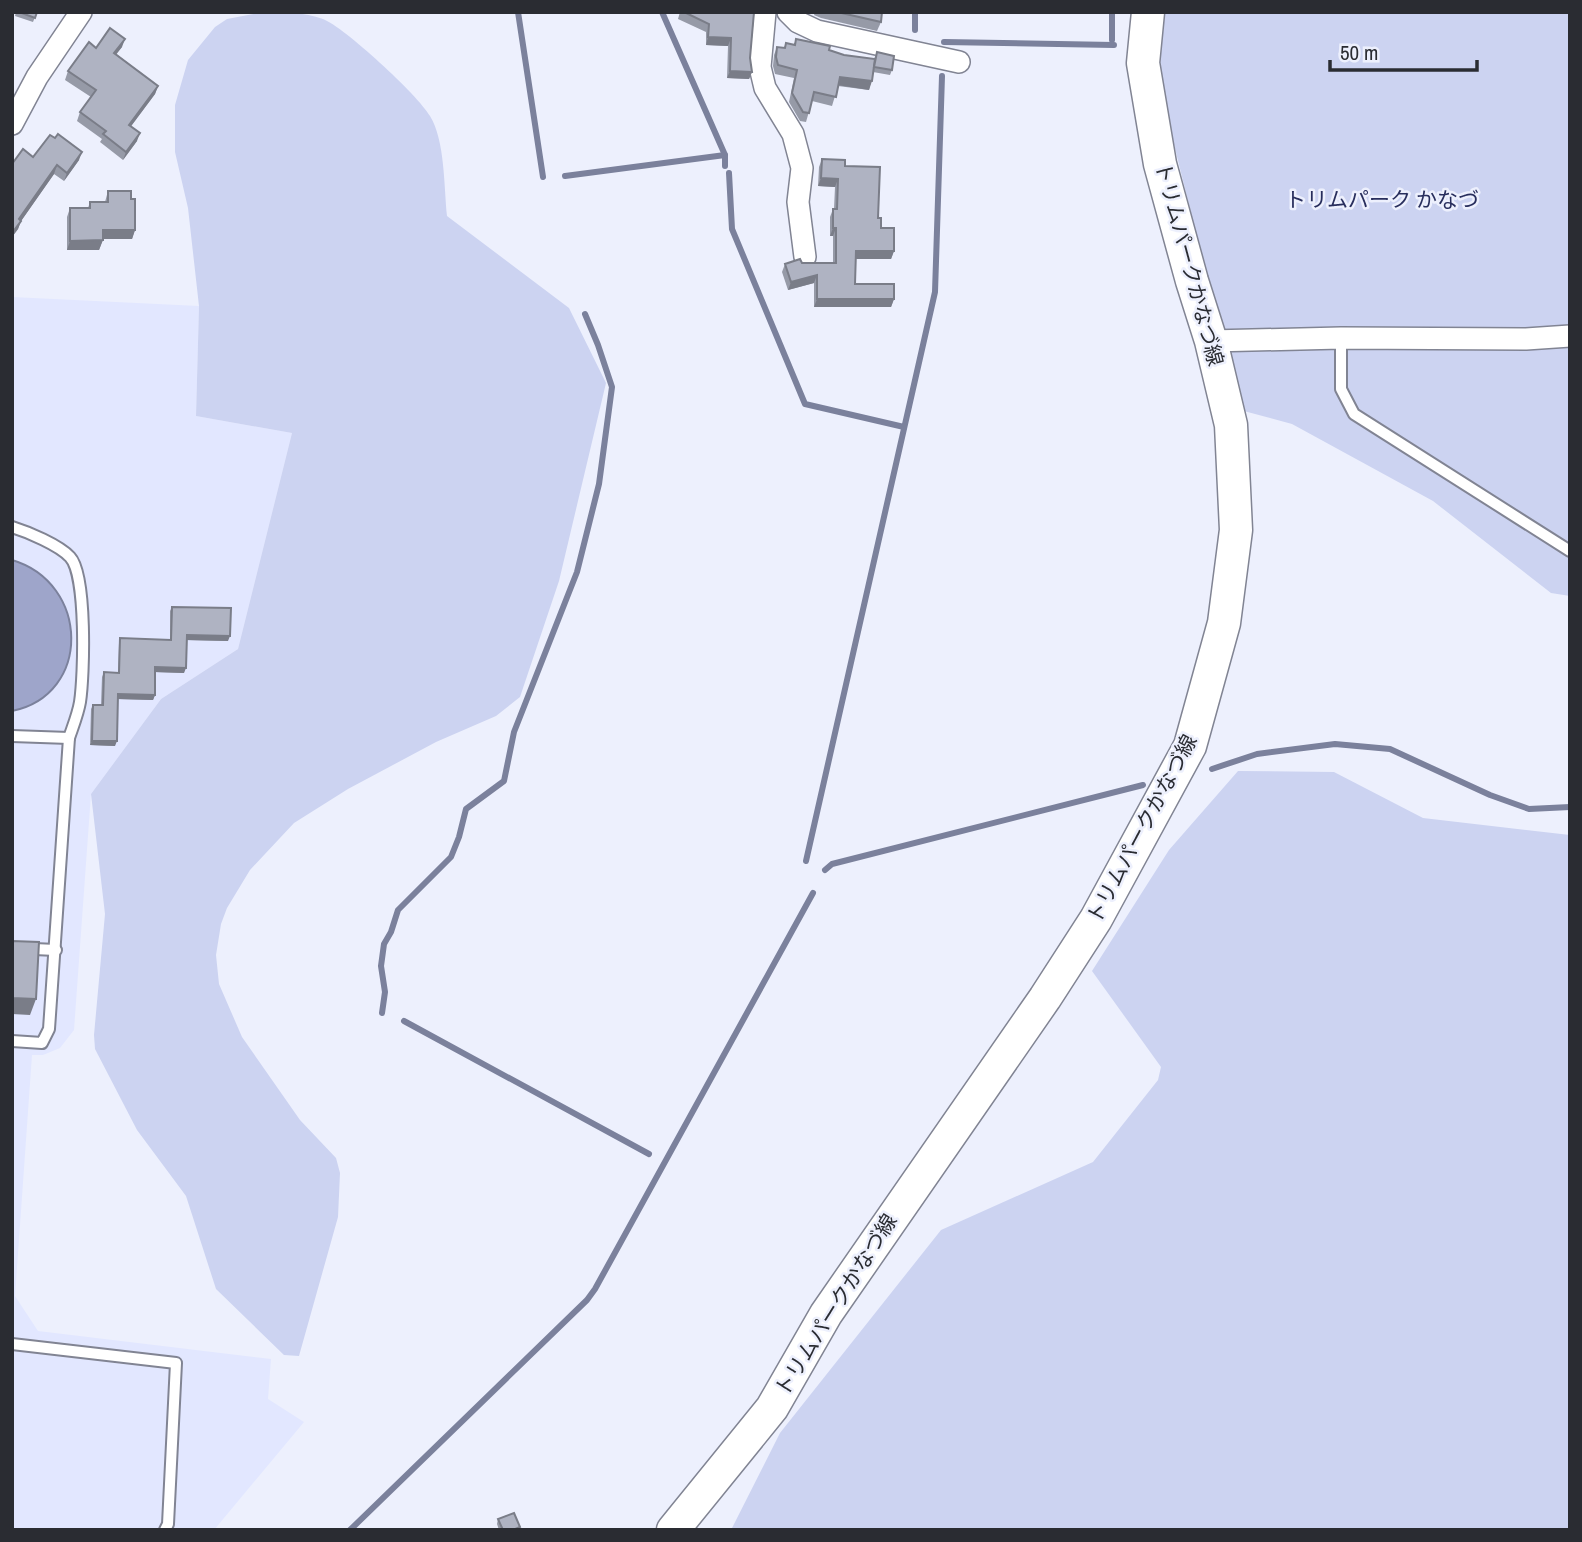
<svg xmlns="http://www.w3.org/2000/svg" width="1582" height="1542" font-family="'Archivo Narrow','Noto Sans JP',sans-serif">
	<rect width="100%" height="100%" fill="#edf0fd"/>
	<!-- built -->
	<polygon fill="#e2e7ff" points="12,297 199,306 196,416 292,433 238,649 161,699 91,794 74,1030 60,1048 43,1055 32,1055 15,1296 38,1331 271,1359 268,1399 304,1422 214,1530 12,1530"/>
	<!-- green -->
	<g fill="#ccd3f1">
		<path d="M264,12C283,12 304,12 323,19C344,27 418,95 430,116C445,140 444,187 447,216L569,308L606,383L559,581L520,697L496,716L436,742L348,789L294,823L250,870L227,908L221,924L216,955L219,984L242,1037L300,1120L336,1158L340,1173L338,1217L299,1356L284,1355L216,1289L186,1196L137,1130L95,1049L94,1035L105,914L91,794L161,699L238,649L292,433L196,416L199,306L188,208L175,152V105L188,60L215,27L227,19Z"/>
		<polygon points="1160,12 1570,12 1570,596 1551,593 1433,501 1292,424 1240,410 1156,72"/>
		<polygon points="1238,771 1334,772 1423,818 1570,835 1570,1530 731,1530 780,1433 941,1230 1093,1162 1158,1080 1161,1067 1092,971 1169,850"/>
	</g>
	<!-- water -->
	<path fill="#9ea5ca" stroke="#7b819c" stroke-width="2" d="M12,560C90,583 92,695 12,711Z"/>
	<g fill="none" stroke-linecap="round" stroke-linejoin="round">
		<!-- stream -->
		<g stroke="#7b819c" stroke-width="6">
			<polyline points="518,12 543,177"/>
			<polyline points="662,12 725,155"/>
			<polyline points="915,30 915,12"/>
			<polyline points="1112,40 1112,12"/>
			<polyline points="944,42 1114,45"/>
			<polyline points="729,173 732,229 805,404 904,427"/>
			<polyline points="565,176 725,155 725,166"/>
			<polyline points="1212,769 1257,754 1335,744 1390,749 1490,795 1529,809 1570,807"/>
			<polyline points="806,861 935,292 942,76"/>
			<polyline points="825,870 832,864 1143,785"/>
			<polyline points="382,1013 385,992 381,966 384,944 391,932 398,910 451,857 459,837 466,809 504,781 514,732 577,572 599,484 612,387 598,345 585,314"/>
			<polyline points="404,1021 649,1154"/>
			<polyline points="350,1530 587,1300 595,1289 813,893"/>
		</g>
		<defs>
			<g id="lane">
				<polyline points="1341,338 1341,389 1354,414 1570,551"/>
				<path d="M12,527C28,532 59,545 70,557C87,575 84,676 80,702C78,714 73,726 69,738L49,1029L42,1043L12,1041"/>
				<polyline points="12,736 69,738"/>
				<polyline points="12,948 56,950"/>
				<polyline points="12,1344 176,1363 168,1524 165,1530"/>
			</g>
			<g id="street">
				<polyline points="765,12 760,67 765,88 793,134 802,168 798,202 805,257"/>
				<polyline points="788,12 798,22 817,31 959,62"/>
				<polyline points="12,124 37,77 81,12"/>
				<polyline points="1211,341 1341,338 1526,339 1570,336"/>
			</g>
			<polyline id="secondary" points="673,1530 772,1408 826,1314 1045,998 1096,919 1190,746 1224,623 1236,530 1231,425 1211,341 1192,281 1160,164 1143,63 1148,12"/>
		</defs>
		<!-- lane casing -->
		<use href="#lane" stroke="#818493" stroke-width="14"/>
		<!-- street casing -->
		<use href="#street" stroke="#818493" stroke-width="24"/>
		<!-- secondary casing -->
		<use href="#secondary" stroke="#818493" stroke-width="35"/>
		<!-- lane -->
		<use href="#lane" stroke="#fff" stroke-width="10"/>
		<!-- street -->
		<use href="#street" stroke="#fff" stroke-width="21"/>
		<!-- secondary -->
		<use href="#secondary" stroke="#fff" stroke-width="32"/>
	</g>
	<!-- wall -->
	<g fill="#969aa7">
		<polygon points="16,12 37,12 33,22 15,16"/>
		<polygon points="680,12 754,12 750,58 752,72 749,79 727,78 728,46 706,45 706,32 678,19"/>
		<polygon points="815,12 882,12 881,22 877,31 821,18 814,15"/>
		<polygon points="796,39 844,55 874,59 877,52 892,70 890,75 873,72 869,90 838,86 832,106 812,101 806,122 800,121 789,102 794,78 775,74 773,66 774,55 777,47 784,48 786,43 794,45"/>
		<polygon points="122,47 116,54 158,86 155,94 131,126 137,141 123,160 100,142 102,139 77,121 80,112 91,97 65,80 68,71 96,48"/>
		<polygon points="33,157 79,160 64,181 54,174 21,221 18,229 12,237 12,164"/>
		<polygon points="822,159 845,166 878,218 881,228 894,251 891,259 856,259 855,284 894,299 891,307 814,307 814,283 788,290 782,272 785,264 833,263 833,236 830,236 830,217 833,209 834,209 835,187 818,186 819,167"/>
		<polygon points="108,191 131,199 135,230 132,239 103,239 99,250 67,250 67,217 70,208 88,208 90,202 105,202"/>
		<polygon points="172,607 228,641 187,640 184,673 155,672 155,695 153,700 118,699 115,746 90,745 91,709 93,705 101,705 102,677 104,672 118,673 119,643 120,638 170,640 170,611"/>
		<polygon points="498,1519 520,1527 519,1530 499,1530 497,1524"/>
	</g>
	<!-- shaded-wall -->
	<g fill="#7a7d88">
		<polygon points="708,37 731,38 728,46 706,45"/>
		<polygon points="125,39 122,47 111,61 114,53"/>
		<polygon points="730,71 752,72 749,79 727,78"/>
		<polygon points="840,77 872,81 869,90 837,85"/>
		<polygon points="158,86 155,94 126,133 129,125"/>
		<polygon points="140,133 137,141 123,160 126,152"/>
		<polygon points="82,152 79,160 64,181 67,173"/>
		<polygon points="57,165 54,174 19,224 21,221 18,229 12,237 12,233 19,219"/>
		<polygon points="821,178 838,179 835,187 818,186"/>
		<polygon points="833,228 836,228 833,236 830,236"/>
		<polygon points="103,230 135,230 132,239 99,239"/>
		<polygon points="103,240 99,250 67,250 70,241"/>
		<polygon points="856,251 894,251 891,259 853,259"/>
		<polygon points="817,275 814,283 788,290 791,282"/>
		<polygon points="817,299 894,299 891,307 814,307"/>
		<polygon points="187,635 230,636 228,641 185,640"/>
		<polygon points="155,667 186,668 184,673 154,672"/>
		<polygon points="118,694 155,695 153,700 117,699"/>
		<polygon points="92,741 117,741 115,746 90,745"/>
		<polygon points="12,998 36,999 30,1015 12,1014"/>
	</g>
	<!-- building -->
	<g fill="#afb3c2" stroke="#7a7d88" stroke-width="2">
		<polygon points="19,12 37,12 35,18"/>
		<polygon points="684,12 754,12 750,58 752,72 730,71 731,38 708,37 709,24"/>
		<polygon points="837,12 882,12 881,22"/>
		<polygon points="110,28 125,39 114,53 158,86 129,125 140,133 126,152 103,134 106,131 80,112 96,90 68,71 89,42 96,48"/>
		<polygon points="796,39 830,46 829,50 844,55 875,59 872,81 840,77 836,97 814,92 809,113 803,112 792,93 797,70 778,65 776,57 777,47 785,48 786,43 795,45"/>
		<polygon points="877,52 894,56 892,70 874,67"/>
		<polygon points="58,134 82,152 67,173 57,165 19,219 21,221 12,233 12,164 23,149 33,157 50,135 55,138"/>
		<polygon points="822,159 845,160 845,166 880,167 878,218 881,218 881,228 894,228 894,251 856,251 855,284 894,284 894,299 817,299 817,275 791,282 785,264 800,259 802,263 836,263 836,228 833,228 833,209 837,209 838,179 821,178"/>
		<polygon points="108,191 131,191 131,199 135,199 135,230 103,230 103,240 70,241 70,208 90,208 90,202 108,202"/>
		<polygon points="172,607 231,608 230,636 187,635 186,668 155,667 155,695 118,694 117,741 92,741 93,705 103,705 104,672 119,673 120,638 171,640"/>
		<polygon points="12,941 39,942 36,999 12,998"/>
		<polygon points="514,1513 520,1527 513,1530 503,1530 498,1519"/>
	</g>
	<g text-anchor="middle" stroke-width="5" stroke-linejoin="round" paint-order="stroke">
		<!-- park labels -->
		<g font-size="21" fill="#282e5d" stroke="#edf0fd">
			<text x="1382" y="207">トリムパーク かなづ</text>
		</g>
		<!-- street labels -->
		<g font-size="21" fill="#2a2c32" stroke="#edf0fd">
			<text transform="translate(1189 264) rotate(75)" y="7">トリムパークかなづ線</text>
			<text transform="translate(1142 829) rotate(-62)" y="7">トリムパークかなづ線</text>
			<text transform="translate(836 1305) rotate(-58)" y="7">トリムパークかなづ線</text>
		</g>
	</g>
	<!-- border -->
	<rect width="1582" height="1542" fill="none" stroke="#2a2c32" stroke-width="28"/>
	<!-- scale -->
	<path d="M1330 60v10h147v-10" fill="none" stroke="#2a2c32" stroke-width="3.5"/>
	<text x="1340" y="60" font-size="21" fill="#2a2c32" stroke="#edf0fd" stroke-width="5" paint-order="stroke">50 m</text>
</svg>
